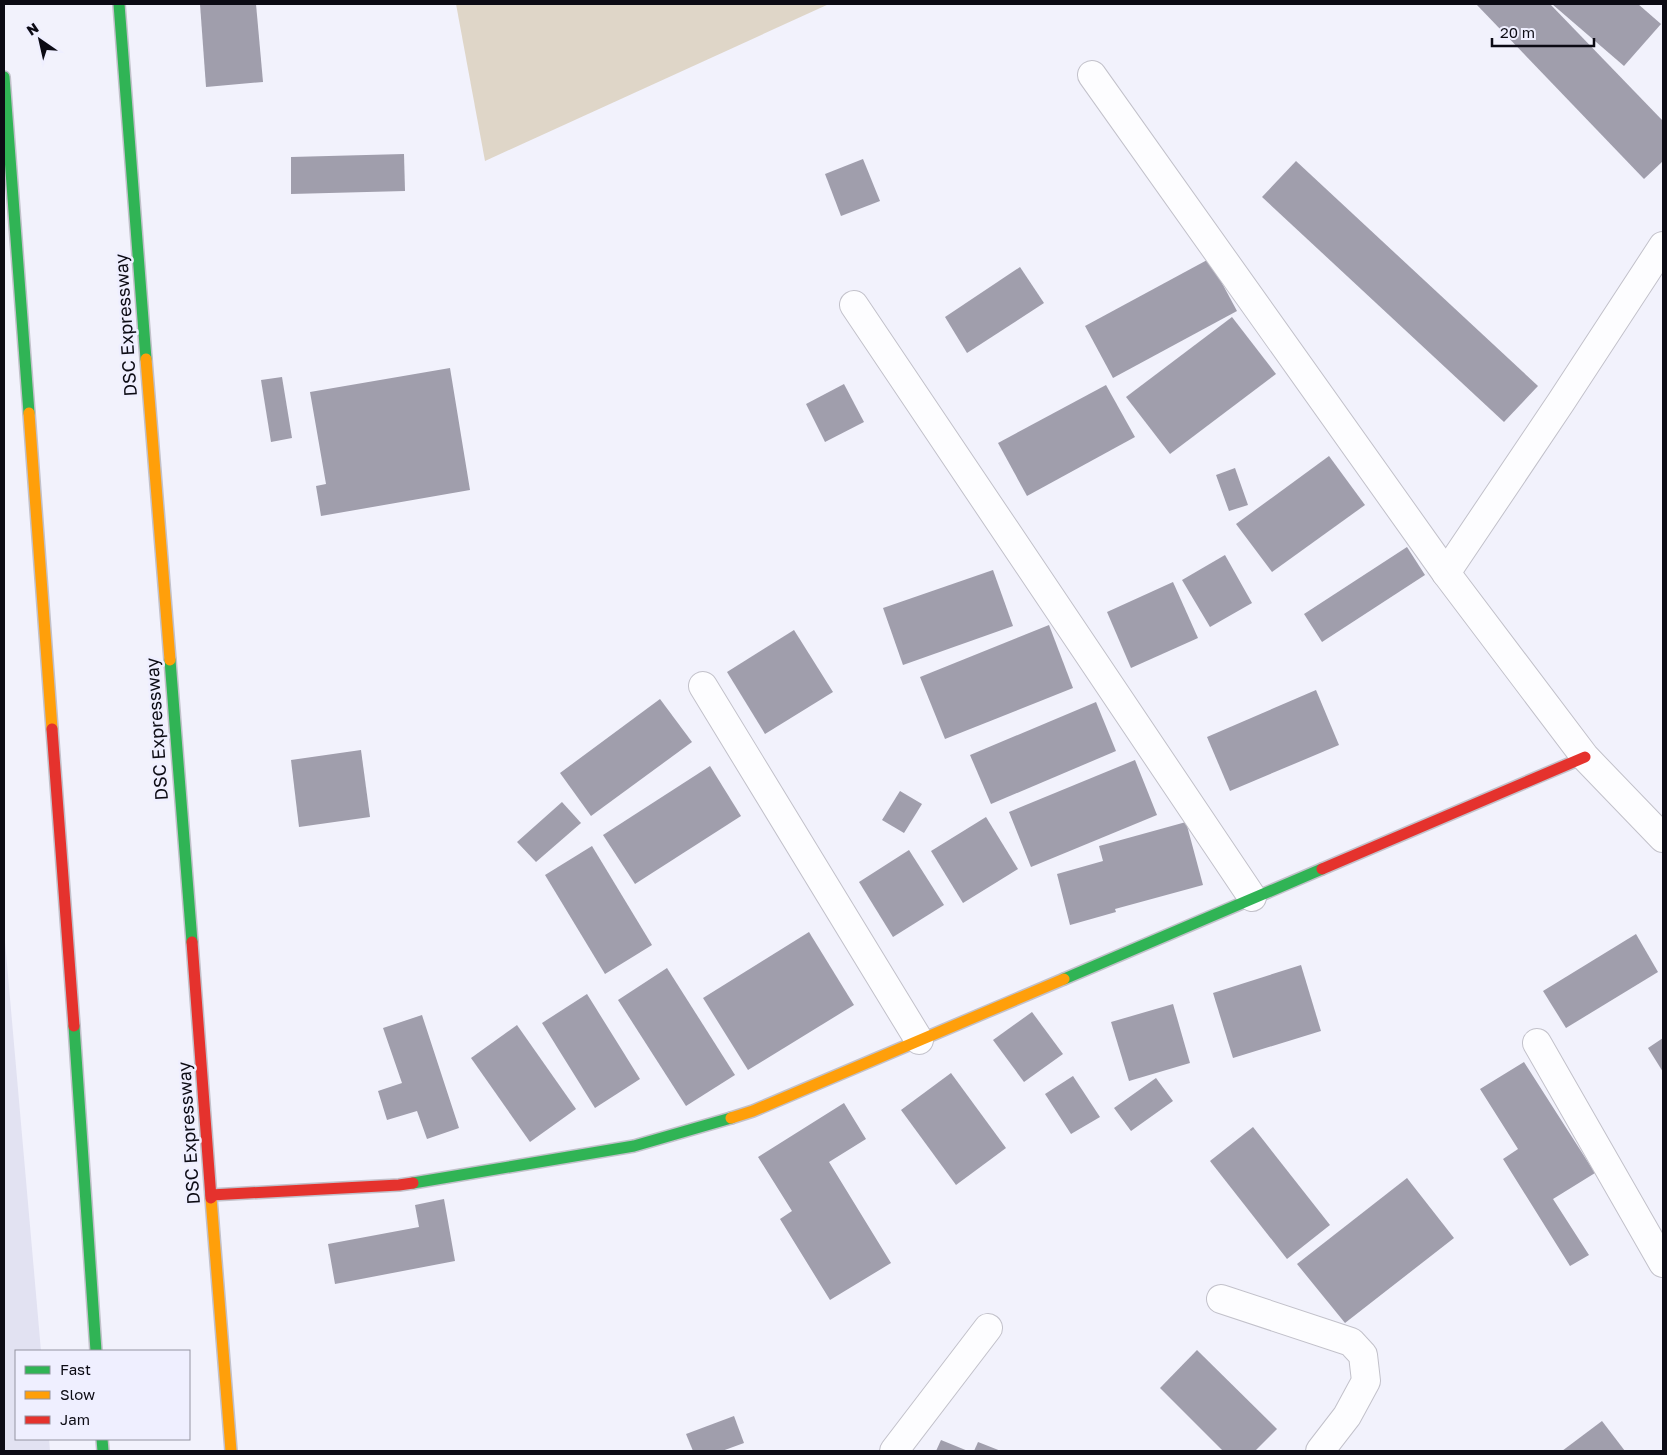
<svg xmlns="http://www.w3.org/2000/svg" width="1667" height="1455" font-family="'Golos Text',sans-serif">
	<rect width="100%" height="100%" fill="#f2f2fc"/>
	<!-- built -->
	<polygon fill="#e2e2f2" points="4,930 41,1351 16,1351 16,1439 49,1439 50,1451 4,1451"/>
	<!-- green -->
	<polygon fill="#dfd6c8" points="456,4 829,4 485,161"/>
	<!-- building -->
	<g fill="#a09eac">
		<polygon points="200,4 256,4 263,82 206,87"/>
		<polygon points="1476,4 1550,4 1663,121 1663,161 1644,179"/>
		<polygon points="1552,4 1638,4 1661,24 1624,66"/>
		<polygon points="404,154 405,191 291,194 291,157"/>
		<polygon points="863,159 880,201 841,216 825,174"/>
		<polygon points="1296,161 1538,386 1504,422 1262,197"/>
		<polygon points="1209,259 1237,311 1113,378 1085,326"/>
		<polygon points="1020,267 1044,303 967,353 945,317"/>
		<polygon points="1232,317 1276,374 1170,454 1126,397"/>
		<polygon points="450,368 470,490 321,516 316,486 326,484 310,392"/>
		<polygon points="282,377 292,438 271,442 261,380"/>
		<polygon points="844,384 864,422 825,442 806,404"/>
		<polygon points="1106,385 1135,437 1027,496 998,443"/>
		<polygon points="1329,456 1365,505 1272,572 1236,524"/>
		<polygon points="1235,468 1248,505 1229,511 1216,475"/>
		<polygon points="1407,547 1425,575 1322,642 1304,614"/>
		<polygon points="1225,555 1252,603 1210,627 1182,580"/>
		<polygon points="993,570 1013,626 903,665 883,608"/>
		<polygon points="1173,582 1198,638 1131,668 1107,612"/>
		<polygon points="1049,625 1073,688 945,739 920,677"/>
		<polygon points="794,630 833,692 765,734 727,672"/>
		<polygon points="1316,690 1339,745 1230,791 1207,737"/>
		<polygon points="660,699 692,742 591,816 560,773"/>
		<polygon points="1096,702 1116,751 991,804 970,755"/>
		<polygon points="361,750 370,817 299,827 291,760"/>
		<polygon points="1135,760 1157,815 1031,867 1009,812"/>
		<polygon points="710,766 741,816 635,884 603,835"/>
		<polygon points="900,791 922,804 904,833 882,820"/>
		<polygon points="562,802 581,823 536,862 517,842"/>
		<polygon points="986,817 1018,869 963,903 931,851"/>
		<polygon points="1186,822 1203,885 1115,909 1116,912 1070,925 1057,874 1103,861 1099,846"/>
		<polygon points="592,846 652,945 605,974 545,875"/>
		<polygon points="909,850 944,905 893,937 859,882"/>
		<polygon points="809,932 854,1005 748,1070 703,998"/>
		<polygon points="1636,934 1658,972 1566,1028 1543,991"/>
		<polygon points="1301,965 1321,1031 1233,1058 1213,993"/>
		<polygon points="667,968 735,1075 686,1106 618,1000"/>
		<polygon points="587,994 640,1079 595,1108 542,1023"/>
		<polygon points="1173,1004 1190,1063 1129,1081 1111,1022"/>
		<polygon points="1032,1012 1063,1054 1024,1082 993,1040"/>
		<polygon points="422,1015 459,1128 427,1139 417,1111 387,1120 378,1091 402,1083 383,1028"/>
		<polygon points="517,1025 576,1109 530,1142 471,1058"/>
		<polygon points="1663,1038 1663,1072 1648,1048"/>
		<polygon points="1524,1062 1595,1173 1553,1199 1589,1255 1570,1266 1503,1159 1518,1149 1480,1089"/>
		<polygon points="951,1073 1006,1148 956,1185 901,1110"/>
		<polygon points="1073,1076 1100,1117 1071,1134 1045,1094"/>
		<polygon points="1156,1078 1173,1101 1131,1131 1114,1108"/>
		<polygon points="844,1103 866,1139 829,1162 891,1263 830,1300 780,1219 792,1211 758,1157"/>
		<polygon points="1253,1127 1330,1225 1287,1259 1210,1161"/>
		<polygon points="1407,1178 1454,1238 1345,1323 1297,1264"/>
		<polygon points="444,1199 455,1261 335,1284 328,1244 419,1227 415,1205"/>
		<polygon points="1197,1350 1277,1429 1255,1451 1223,1451 1160,1388"/>
		<polygon points="734,1416 744,1443 722,1451 693,1451 686,1434"/>
		<polygon points="1602,1421 1625,1451 1562,1451"/>
		<polygon points="941,1440 968,1451 936,1451"/>
		<polygon points="978,1442 1001,1451 974,1451"/>
	</g>
	<g fill="none" stroke-linecap="round" stroke-linejoin="round">
		<defs>
			<g id="street">
				<polyline points="1092,75 1446,573 1585,757 1663,838"/>
				<polyline points="854,305 1252,897"/>
				<polyline points="1446,573 1561,402 1663,246"/>
				<polyline points="703,686 919,1040"/>
				<polyline points="1537,1043 1663,1263"/>
				<polyline points="1221,1299 1351,1342 1363,1355 1366,1381 1347,1416 1320,1451"/>
				<polyline points="894,1451 988,1328"/>
			</g>
			<g id="fast">
				<polyline points="119,4 146,359"/>
				<polyline points="4,77 29,413"/>
				<polyline points="170,660 192,942"/>
				<polyline points="1064,979 1322,869"/>
				<polyline points="74,1026 96,1351"/>
				<polyline points="413,1183 634,1146 731,1118"/>
				<polyline points="102,1439 103,1451"/>
			</g>
			<g id="slow">
				<polyline points="146,359 170,660"/>
				<polyline points="29,413 52,729"/>
				<polyline points="731,1118 753,1111 1064,979"/>
				<polyline points="211,1198 231,1451"/>
			</g>
			<g id="jam">
				<polyline points="52,729 74,1026"/>
				<polyline points="1322,869 1585,757"/>
				<polyline points="192,942 211,1198"/>
				<polyline points="211,1195 399,1185 413,1183"/>
			</g>
		</defs>
		<!-- street casing -->
		<use href="#street" stroke="#c2c1ca" stroke-width="30"/>
		<!-- fast casing -->
		<use href="#fast" stroke="#c2c1ca" stroke-width="14"/>
		<!-- slow casing -->
		<use href="#slow" stroke="#c2c1ca" stroke-width="14"/>
		<!-- jam casing -->
		<use href="#jam" stroke="#c2c1ca" stroke-width="14"/>
		<!-- street -->
		<use href="#street" stroke="#fdfdff" stroke-width="28"/>
		<!-- fast -->
		<use href="#fast" stroke="#30b455" stroke-width="11"/>
		<!-- slow -->
		<use href="#slow" stroke="#ff9f0a" stroke-width="11"/>
		<!-- jam -->
		<use href="#jam" stroke="#e5322d" stroke-width="11"/>
	</g>
	<g text-anchor="middle" stroke-width="5" stroke-linejoin="round" paint-order="stroke">
		<!-- street labels -->
		<g font-size="18" fill="#0c0b14" stroke="#efefff">
			<text transform="translate(126 325) rotate(-94)" y="6">DSC Expressway</text>
			<text transform="translate(157 729) rotate(-94)" y="6">DSC Expressway</text>
			<text transform="translate(189 1133) rotate(-94)" y="6">DSC Expressway</text>
		</g>
	</g>
	<!-- border -->
	<rect width="1667" height="1455" fill="none" stroke="#0c0b14" stroke-width="10"/>
	<!-- legend -->
	<rect x="15" y="1350" width="175" height="90" fill="#efefff" stroke="#9494a1"/>
	<rect x="25" y="1366" width="25" height="8" fill="#30b455" stroke="#9494a1"/>
	<text x="60" y="1375" font-size="15" fill="#0c0b14">Fast</text>
	<rect x="25" y="1391" width="25" height="8" fill="#ff9f0a" stroke="#9494a1"/>
	<text x="60" y="1400" font-size="15" fill="#0c0b14">Slow</text>
	<rect x="25" y="1416" width="25" height="8" fill="#e5322d" stroke="#9494a1"/>
	<text x="60" y="1425" font-size="15" fill="#0c0b14">Jam</text>
	<!-- north arrow -->
	<g transform="translate(40 40) rotate(326)" stroke="#efefff" stroke-width="4" paint-order="stroke">
	<path d="M0-4L9 19L0 12L-9 19Z" fill="#0c0b14"/>
	<text y="-8" font-size="14" font-weight="bold" text-anchor="middle" fill="#0c0b14">N</text>
	</g>
	<!-- scale -->
	<path d="M1492 38v8h102v-8" fill="none" stroke="#0c0b14" stroke-width="2.5"/>
	<text x="1500" y="38" font-size="15" fill="#0c0b14" stroke="#efefff" stroke-width="4" paint-order="stroke">20 m</text>
</svg>
